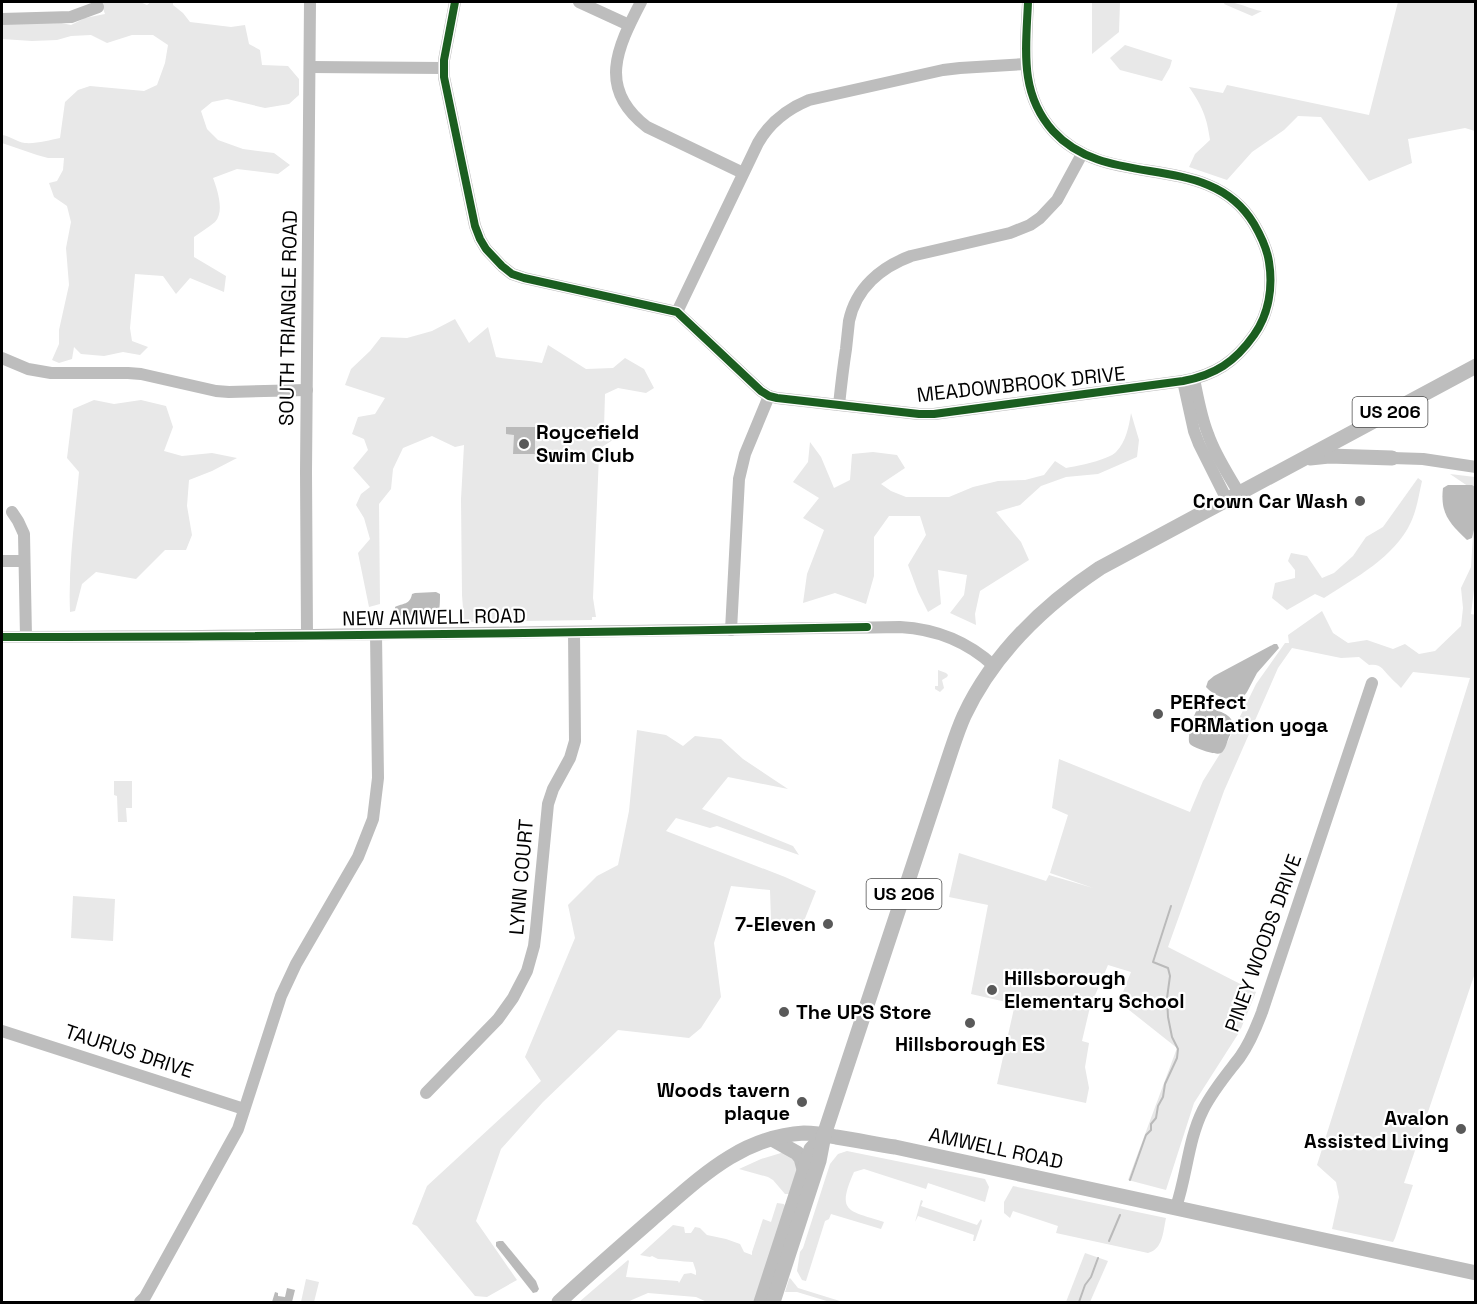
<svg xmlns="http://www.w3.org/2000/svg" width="1477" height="1304" font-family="'Space Grotesk',sans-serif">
	<rect width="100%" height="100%" fill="#fff"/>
	<!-- green -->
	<g fill="#e8e8e8">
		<path d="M102,2H140L147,5L151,2H173V5L183,13L190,22L231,27L245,25L249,44L260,50L262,65L288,66L299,79V95L289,104L265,108L227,99L212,102L201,111L207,129L218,140L243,149L274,153L290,165L278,174L237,169L213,178C217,189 225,211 215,222C209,227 201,232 194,237V257L226,276L224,292L190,278L176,294L163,276L135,274L130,328L132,341L148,347L140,355L123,352L104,356L81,354L74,347L72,359L59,363L52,360L59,344V330L69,285L66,248L71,222L67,206L54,197L49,183L57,181L63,170L64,158H48L37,155L2,143V135C10,136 17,142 25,143C36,144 50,140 60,138L65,102L78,90L90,86L144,91L157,85L165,63L168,45L153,35H132L107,43L91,35L71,36L57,40L32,41L2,39V22L47,20L71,25L85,18L105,14L101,3Z"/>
		<polygon points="1092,2 1120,2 1119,32 1092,54"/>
		<path d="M1225,2C1237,1 1249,9 1262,11L1252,16L1224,4Z"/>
		<path d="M1398,2H1475V131L1465,128L1408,139L1412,163L1369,181L1321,117L1298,116L1284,130L1252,152L1227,180L1189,167L1195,154L1210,140C1207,117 1202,106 1189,87L1223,93L1227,85L1369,115Z"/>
		<polygon points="1125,45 1172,60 1170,67 1162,81 1120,70 1110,58"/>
		<path d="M455,319L469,343L488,327L496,357C511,360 526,360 542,363L548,345L586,369L613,368L625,358L644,369L654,388L646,393L618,388L605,394L604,428L619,436L602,447L599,455L593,598L596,617H592V620L464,622L462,595L461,499L464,445L455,447L432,436L403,448L393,469L391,489L379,504L380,604L369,607L358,553L370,539L364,518L356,505L361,494L370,487L353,468L368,450L364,439L352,434L358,417L375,414L385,398L345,385L351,369L370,351L381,337L407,338L432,331Z"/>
		<path d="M94,400L114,404L141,400L166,406L173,427L164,451L182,456L212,453L237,458L212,471L189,480L187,506L192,535L186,550H165L136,579L96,572L82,584L75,611L70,612C68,565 75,519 79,472L67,458L73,409Z"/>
		<path d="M1131,413L1139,440L1137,457L1098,474L1066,477L1041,486L1020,505L996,512L1021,542L1029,560L980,591L975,614L976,625L950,613L964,595L967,575L938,570L941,604L928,612L918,592L908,565L926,535L920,516H889L874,537V576L866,604L835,593L803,603L807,574L824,530L803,518L819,498L793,482L808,462L810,442L821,457L834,488L850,480L852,454L873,452L897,455L905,468L881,484L891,491L906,497H949L973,487L998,481L1025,480L1044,475L1055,461L1066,468C1078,466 1108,460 1116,452C1126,442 1129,426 1131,413Z"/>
		<polygon points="1450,474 1475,477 1475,491"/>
		<path d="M1418,478L1422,481C1419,494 1417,509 1411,522C1395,557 1355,578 1324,598L1315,594L1287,610L1272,598L1275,583L1295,578V570L1288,561L1291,553L1307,556L1322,578L1334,573L1353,556L1366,537L1383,527Z"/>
		<path d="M1475,503L1476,573L1471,614L1476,615L1475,973L1404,1183L1413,1185L1395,1238L1393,1242L1332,1229L1339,1197L1336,1182L1317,1165L1470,678L1413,672L1401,688C1398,684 1393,681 1390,677C1383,670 1381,663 1369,665L1359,657L1341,658L1292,648L1278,668L1224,791L1168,947L1256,992L1240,1031L1194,1103L1166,1190L1128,1180L1177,1048L1119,1002L1131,972L1108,965L1090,1007L1082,1041L1089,1043L1085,1067L1089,1088L1086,1103L997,1084L1015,1004L971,994L988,905L949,897L959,853L1046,881L1049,875L1093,888L1050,873L1068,815L1052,808L1059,759L1190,812L1203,781L1228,741L1256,684L1285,643H1289L1288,635L1322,611L1333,633L1348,643L1367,640L1393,649L1405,644L1419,654L1435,651L1461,626L1463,608L1461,588L1471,567Z"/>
		<polygon points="938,670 946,673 948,675 947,677 942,680 944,688 940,692 935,689 935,686 938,686"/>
		<polygon points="637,730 666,735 683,746 695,736 721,739 743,759 788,789 728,777 702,809 793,846 799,855 717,826 710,828 676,818 666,831 785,877 816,891 800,931 771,920 770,890 731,886 714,943 721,997 701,1028 689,1038 618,1030 543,1102 501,1149 476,1221 517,1280 487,1297 475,1296 417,1226 412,1224 427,1186 541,1081 525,1057 575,938 568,905 597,876 618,865 629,811"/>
		<polygon points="114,781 132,781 132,808 126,808 127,822 118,822 117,796 114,795"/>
		<polygon points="73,896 115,899 113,941 71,938"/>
		<path d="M847,1151L985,1179L989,1187L985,1202L928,1183L926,1189L864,1169L854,1172C836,1213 848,1210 884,1222L881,1229L831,1214L829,1219L825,1221L806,1281L802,1280L797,1271L800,1252L803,1248L830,1164L838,1154Z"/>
		<polygon points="781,1153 786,1153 799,1163 789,1194 785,1194 773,1180 768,1177 739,1169 761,1159"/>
		<path d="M1013,1186L1166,1218C1163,1232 1163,1249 1148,1253L1056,1233L1058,1226L1013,1211L1010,1218L1004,1213V1202Z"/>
		<polygon points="921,1200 923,1201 921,1206 977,1225 981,1219 982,1221 975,1241 973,1241 974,1235 918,1216 915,1222"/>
		<path d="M777,1203L784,1204L786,1208L756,1302H707L696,1297L648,1293L627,1302H579L628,1260L629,1261L626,1277L678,1281L679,1283L684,1274L691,1273L696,1275V1271L693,1262C681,1262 670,1259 658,1259L652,1256L650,1257L640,1255L673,1225L684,1227L685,1233H691L695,1227L700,1228L707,1235L726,1239L740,1244L744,1252L752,1255V1252L763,1219L771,1222Z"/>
		<polygon points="1085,1253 1108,1261 1090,1302 1066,1302"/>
		<polygon points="790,1278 798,1288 843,1302 830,1302 797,1292 785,1292 789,1279"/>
		<polygon points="306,1279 319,1282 314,1302 301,1302"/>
	</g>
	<!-- water -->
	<g fill="#bababa">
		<polygon points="506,427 535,427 535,454 513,454 514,435 506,434"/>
		<path d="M1448,485H1472L1475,487V526L1472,538L1467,540C1449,523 1440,513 1443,488Z"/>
		<path d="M436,592L440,594C440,599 440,606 439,610C435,619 408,618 399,618L396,617L395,607C403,603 410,605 412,594L415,593Z"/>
		<path d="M1274,644H1277L1279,648L1257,673L1247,692L1241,700C1229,701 1214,696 1206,687L1208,681L1214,676Z"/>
		<path d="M1202,706C1209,707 1228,713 1231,719C1234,724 1232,732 1229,737C1227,742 1225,751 1221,753C1216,756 1194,748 1190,744C1186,739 1194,713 1198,708C1199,707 1201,707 1202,706Z"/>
		<polygon points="499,1241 503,1241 536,1281 539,1289 537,1292 533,1293 496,1246 496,1242"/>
		<polygon points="287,1288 295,1290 292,1302 272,1302 275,1292 278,1293 278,1296 285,1297"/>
	</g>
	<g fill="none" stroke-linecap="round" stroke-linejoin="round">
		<!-- stream -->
		<g stroke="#bababa" stroke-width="2">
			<polyline points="1130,1180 1146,1135 1151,1130 1151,1124 1156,1118 1158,1106 1163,1097 1165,1084 1177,1058 1178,1049 1172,1037 1168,1017 1167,998 1170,976 1168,968 1153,962 1171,906"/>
			<polyline points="1109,1241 1120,1215"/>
			<polyline points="1079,1302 1085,1285 1091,1277 1098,1258"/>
		</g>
		<!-- minor -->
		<g stroke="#bdbdbd" stroke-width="12">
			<path d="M455,2L444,60V77L475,226L480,239L486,249L502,266L512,274L524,278L677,312L761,391L769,396L777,398L919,414H934L1183,381C1215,375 1235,362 1254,335C1269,314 1273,287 1269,262C1267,248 1261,236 1254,224C1209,149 1108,192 1053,131C1019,93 1026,49 1028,2"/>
			<polyline points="579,2 629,25"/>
			<path d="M641,2C617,48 597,89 647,127L743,173"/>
			<polyline points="2,19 71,17 98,7"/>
			<polyline points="310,67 443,68"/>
			<path d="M677,312L758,143C770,122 787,109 809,100L943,70L960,68L1026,64"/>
			<polyline points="2,358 28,369 51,373 128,373 141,374 216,391 229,392 307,390"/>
			<path d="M1194,379C1198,398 1201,417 1208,434C1215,455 1228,474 1239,493"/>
			<polyline points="1183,381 1194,431 1199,444 1227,500"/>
			<path d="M839,405C841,386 843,368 846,349C847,340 848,330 849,321C856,288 881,267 911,256L1010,233L1030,225L1040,218L1057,200L1082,154"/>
			<polyline points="1392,458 1423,459 1476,467"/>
			<polyline points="12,512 18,521 24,534 26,637"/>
			<polyline points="2,561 24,561"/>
			<polyline points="731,630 739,479 745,454 769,396"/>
			<polyline points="307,635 306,472 310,2"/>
			<path d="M2,637C301,637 600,631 900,627C936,629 967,641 994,666"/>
			<polyline points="2,1031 244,1109"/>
			<polyline points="426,1093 498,1019 513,998 527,971 534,946 536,929 548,804 553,789 570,758 575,741 574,632"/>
			<path d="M1176,1207C1187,1175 1188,1140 1203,1110C1213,1090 1227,1074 1240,1057C1250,1043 1256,1028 1262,1012L1372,683"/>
			<polyline points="140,1302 145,1297 238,1129 281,996 296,964 358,857 373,819 378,778 376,634"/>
		</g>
		<!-- major -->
		<g stroke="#bdbdbd" stroke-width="15">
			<polyline points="1310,458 1329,456 1392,458"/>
			<polyline points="772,1139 797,1153 801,1158 804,1169"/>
			<path d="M559,1302C589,1274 620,1247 651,1220C698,1180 739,1137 804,1133C815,1133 826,1135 836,1137C856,1140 876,1144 895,1147L1476,1273"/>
			<polyline points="761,1302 811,1149 824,1135"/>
			<path d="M773,1302L819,1161L824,1135L951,751C955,739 959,727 964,716C993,654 1043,606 1100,568L1476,366"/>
		</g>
		<defs>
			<g id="cycleway">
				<path d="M455,2L444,60V77L475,226L480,239L486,249L502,266L512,274L524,278L677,312L761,391L769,396L777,398L919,414H934L1183,381C1215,375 1235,362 1254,335C1269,314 1273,287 1269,262C1267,248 1261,236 1254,224C1209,149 1108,192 1053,131C1019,93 1026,49 1028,2"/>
				<path d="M2,637C290,637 579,633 867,627"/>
			</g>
		</defs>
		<!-- cycleway casing -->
		<use href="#cycleway" stroke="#fff" stroke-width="11"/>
		<!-- cycleway -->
		<use href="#cycleway" stroke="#1b5e20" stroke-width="8"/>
	</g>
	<!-- markers -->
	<g fill="#595959" stroke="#fff" stroke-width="2">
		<circle cx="524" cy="444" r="6"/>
		<circle cx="1360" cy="501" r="6"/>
		<circle cx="1158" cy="714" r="6"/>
		<circle cx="828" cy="924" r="6"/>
		<circle cx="992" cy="990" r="6"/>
		<circle cx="784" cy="1012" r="6"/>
		<circle cx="970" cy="1023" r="6"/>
		<circle cx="802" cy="1102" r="6"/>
		<circle cx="1461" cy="1129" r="6"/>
	</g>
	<g text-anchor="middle" stroke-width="4.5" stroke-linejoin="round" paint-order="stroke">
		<!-- shield labels -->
		<g fill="#fff" stroke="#4c4c4c" stroke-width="1.5">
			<rect x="1352.5" y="397" width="75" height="30" rx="4.5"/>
			<rect x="866.5" y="879" width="75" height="30" rx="4.5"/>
		</g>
		<g font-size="18" font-weight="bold" fill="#000">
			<text x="1390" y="418">US 206</text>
			<text x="904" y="900">US 206</text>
		</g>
		<!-- street labels -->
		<g font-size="20" fill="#000" stroke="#fff">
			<text transform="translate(288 318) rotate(-89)" y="7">SOUTH TRIANGLE ROAD</text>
			<text transform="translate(1021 384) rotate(-6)" y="7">MEADOWBROOK DRIVE</text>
			<text transform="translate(434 617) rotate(-1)" y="7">NEW AMWELL ROAD</text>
			<text transform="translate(521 877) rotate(-85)" y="7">LYNN COURT</text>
			<text transform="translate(1263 943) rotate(-70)" y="7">PINEY WOODS DRIVE</text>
			<text transform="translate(129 1051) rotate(18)" y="7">TAURUS DRIVE</text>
			<text transform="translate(996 1148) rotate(12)" y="7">AMWELL ROAD</text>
		</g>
		<!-- poi labels -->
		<g font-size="20" font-weight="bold" fill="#000" stroke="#fff" text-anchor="start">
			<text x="536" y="439">Roycefield<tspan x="536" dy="23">Swim Club</tspan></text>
			<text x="1348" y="508" text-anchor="end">Crown Car Wash</text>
			<text x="1170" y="709">PERfect<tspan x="1170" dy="23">FORMation yoga</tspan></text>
			<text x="816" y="931" text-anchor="end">7-Eleven</text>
			<text x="1004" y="985">Hillsborough<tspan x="1004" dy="23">Elementary School</tspan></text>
			<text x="796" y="1019">The UPS Store</text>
			<text x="970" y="1051" text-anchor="middle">Hillsborough ES</text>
			<text x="790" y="1097" text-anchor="end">Woods tavern<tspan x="790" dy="23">plaque</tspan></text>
			<text x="1449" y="1125" text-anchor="end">Avalon<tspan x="1449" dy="23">Assisted Living</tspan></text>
		</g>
	</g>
	<!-- border -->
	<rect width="1477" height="1304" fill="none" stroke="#000000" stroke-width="6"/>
</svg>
